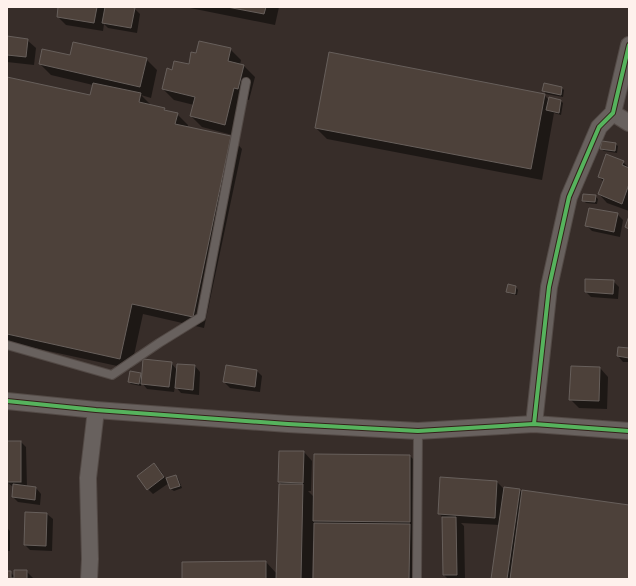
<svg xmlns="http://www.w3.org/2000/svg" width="636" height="586" font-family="'Nunito Sans',sans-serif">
	<rect width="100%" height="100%" fill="#372d29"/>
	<!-- shadow -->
	<g fill="#0007">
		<polygon points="59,7 124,7 135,9 140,14 137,33 108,28 104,24 103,31 66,25 58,17"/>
		<polygon points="185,7 279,7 275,25"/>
		<polygon points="7,37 27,40 36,48 34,65 7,62"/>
		<polygon points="230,49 241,60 240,65 244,66 255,77 249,100 245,99 236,136 202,127 191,116 194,105 174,100 163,89 173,71 189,65 197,55"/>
		<polygon points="71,56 146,59 157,70 151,98 141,95 151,105 164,109 167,112 177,114 188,125 188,128 231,137 242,149 204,328 143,314 131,369 7,342 7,78 91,96 93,85 51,75 40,64"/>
		<polygon points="545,84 562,88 564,90 563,97 546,94 544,91"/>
		<polygon points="544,95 549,100 561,101 563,103 561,115 554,113 542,180 327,139 316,128"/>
		<polygon points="615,144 618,146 617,153 604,151 601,149"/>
		<polygon points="623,162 629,168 629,211 607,203 599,194 604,182 599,177"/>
		<polygon points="595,196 598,199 597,204 586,203 583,200"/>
		<polygon points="617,214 623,220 620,237 592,231 587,226"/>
		<polygon points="613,281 619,287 618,299 591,297 586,292"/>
		<polygon points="516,287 518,290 517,295 510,294 507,291"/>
		<polygon points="629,349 629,362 623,362 618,356"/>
		<polygon points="171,363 177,370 178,365 195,366 200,372 199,395 181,393 175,386 174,392 147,389 142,383 141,386 131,384 129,382 140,374 142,376"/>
		<polygon points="600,368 608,377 607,409 579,408 571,400"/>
		<polygon points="257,371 262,376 260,392 230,388 224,382"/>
		<polygon points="21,442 26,447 27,487 36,488 41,494 40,505 18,502 13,497 13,487 7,482"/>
		<polygon points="304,452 312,461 311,491 308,491 314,497 410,456 421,467 420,579 314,579 315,541 313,541 312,579 183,579 266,562 277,574 282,485 279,481"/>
		<polygon points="154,465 160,470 166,479 176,476 178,478 182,488 174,491 171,489 169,483 153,494 148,489"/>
		<polygon points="497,482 505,490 519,490 523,493 629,506 629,579 492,579 500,525 461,523 464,526 465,579 448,579 444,575 443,517 439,514"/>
		<polygon points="47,514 53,519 52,551 30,550 25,545"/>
		<polygon points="7,528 10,531 10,551 7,551"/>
		<polygon points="26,571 34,579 7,579 7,572 10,572 15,577"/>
	</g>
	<!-- building -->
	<g fill="#4d413a" stroke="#675f5b">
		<polygon points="58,7 97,7 94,23 57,17"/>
		<polygon points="105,7 130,7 135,8 131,28 102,23"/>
		<polygon points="227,7 266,7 264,14"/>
		<polygon points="7,36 28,39 26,57 7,55"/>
		<polygon points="199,41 231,48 228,61 244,65 238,89 234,88 225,125 190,116 195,97 162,89 167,68 172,70 174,61 189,64 191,52 196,53"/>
		<polygon points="73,42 147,58 140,87 39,64 42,49 70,55"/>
		<polygon points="329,52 545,94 531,169 315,128"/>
		<polygon points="7,77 90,95 93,83 141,93 139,102 165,108 164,110 178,113 175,124 231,136 193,317 132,304 120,359 7,334"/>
		<polygon points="544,83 562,87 561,95 542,91"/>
		<polygon points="549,97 561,100 559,113 546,110"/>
		<polygon points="602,141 616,143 615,151 600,149"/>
		<polygon points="606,154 624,161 622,165 629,168 629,184 622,204 598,194 604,179 598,177"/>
		<polygon points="583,194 596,195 595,202 582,201"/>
		<polygon points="589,208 618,213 614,232 585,226"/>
		<polygon points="629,216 629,229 625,227"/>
		<polygon points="585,279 614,280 613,294 585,292"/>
		<polygon points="508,284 516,286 515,294 506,292"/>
		<polygon points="618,347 629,348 629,358 617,356"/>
		<polygon points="143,359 172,362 169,387 141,384"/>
		<polygon points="177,364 195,365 193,390 175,388"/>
		<polygon points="226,365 257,370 255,387 223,382"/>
		<polygon points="571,366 600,367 599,401 569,400"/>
		<polygon points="130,371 141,373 139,384 128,382"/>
		<rect x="7" y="441" width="14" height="41"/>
		<polygon points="279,451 304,451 303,483 278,482"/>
		<polygon points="314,454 410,455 410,522 313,521"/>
		<polygon points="154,463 164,477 147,490 137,476"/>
		<polygon points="176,475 180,486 170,489 166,478"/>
		<polygon points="440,477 497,481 495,518 438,514"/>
		<polygon points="13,484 36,487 35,500 12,497"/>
		<polygon points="279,484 303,484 301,579 276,579"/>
		<polygon points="504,487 520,489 507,579 491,579"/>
		<polygon points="522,490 629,505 629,579 510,579"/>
		<polygon points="25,512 47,513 46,546 24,545"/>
		<polygon points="442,517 456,517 457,575 443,575"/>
		<polygon points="314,523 410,524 409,579 313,579"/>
		<polygon points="266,561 266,579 182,579 182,562"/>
		<polygon points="14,570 27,570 27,578 28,579 7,579 7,571 11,571 11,578 14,578"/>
	</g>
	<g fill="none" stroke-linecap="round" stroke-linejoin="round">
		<defs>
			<g id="lane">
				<polyline points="7,345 112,375 159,343 201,317 246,82"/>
				<polyline points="417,579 418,431"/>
			</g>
			<g id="street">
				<polyline points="613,113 629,123"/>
				<polyline points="7,401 96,410 288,424 418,431 534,424 629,431"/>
				<polyline points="534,424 549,287 569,197 599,127 613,113 629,45"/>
				<polyline points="89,579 90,559 88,478 96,410"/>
			</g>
		</defs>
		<!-- lane casing -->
		<use href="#lane" stroke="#534a46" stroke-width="10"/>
		<!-- street casing -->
		<use href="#street" stroke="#534a46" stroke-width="18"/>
		<!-- lane -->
		<use href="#lane" stroke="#68615e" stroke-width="8"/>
		<!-- street -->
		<use href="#street" stroke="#68615e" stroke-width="16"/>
		<defs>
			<g id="cycleway">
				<polyline points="7,401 96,410 288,424 418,431 534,424 629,431"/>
				<polyline points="534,424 549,287 569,197 599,127 613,113 629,45"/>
			</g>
		</defs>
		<!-- cycleway casing -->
		<use href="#cycleway" stroke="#33211a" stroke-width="6"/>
		<!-- cycleway -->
		<use href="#cycleway" stroke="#56b35d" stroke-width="4"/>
	</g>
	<!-- border -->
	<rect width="636" height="586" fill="none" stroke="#fef1ec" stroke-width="16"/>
</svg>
